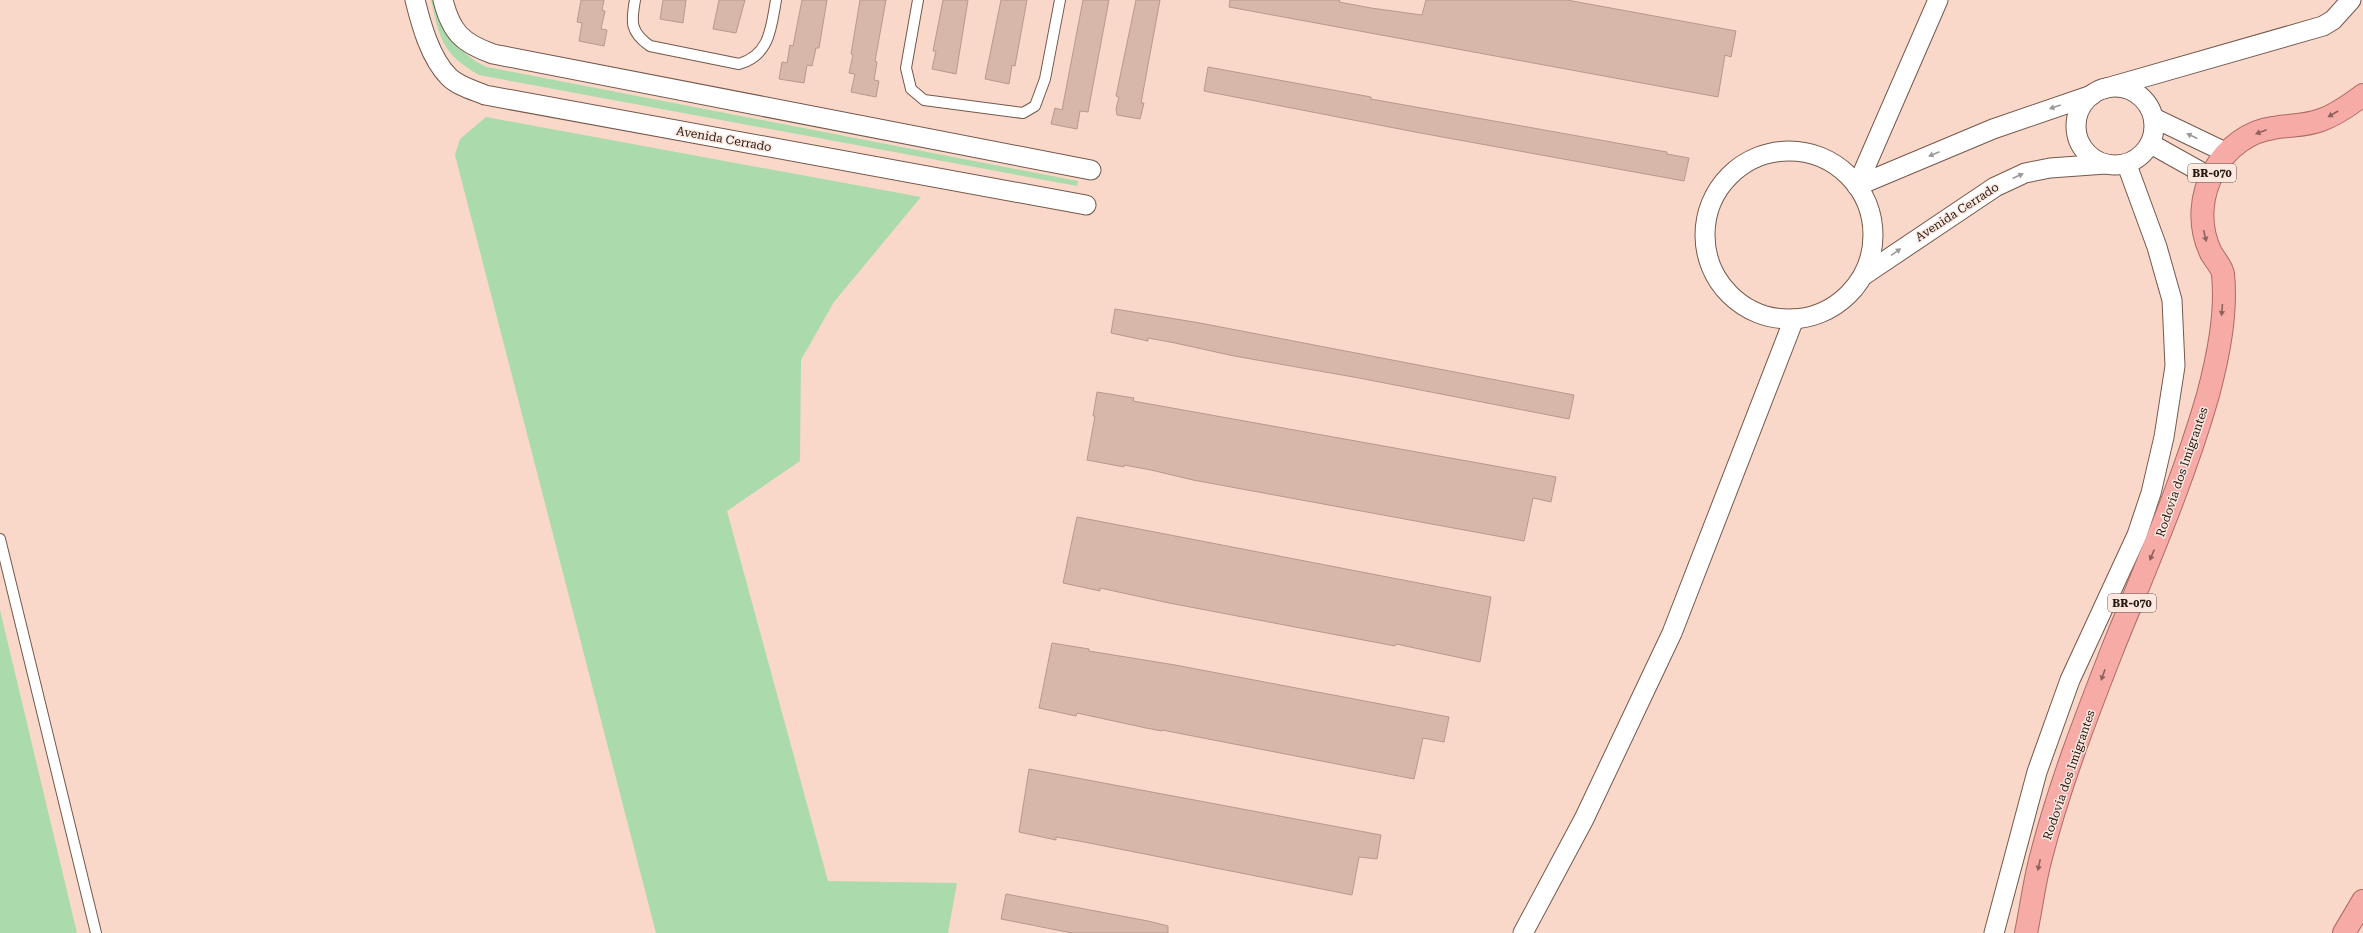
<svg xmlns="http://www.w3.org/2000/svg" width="2363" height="933" font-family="'Roboto Serif',serif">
	<rect width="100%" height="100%" fill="#f9d8c9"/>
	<!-- green -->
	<g fill="#abdbac">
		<path d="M431,0H440C451,32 454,52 487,67L1078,181L1077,186L479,75C442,54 440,39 431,0Z"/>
		<polygon points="486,117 921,197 834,302 801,360 800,461 727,511 828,881 957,883 948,933 656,933 455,155 460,139"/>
		<polygon points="0,610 77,933 0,933"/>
	</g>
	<!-- building -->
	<g fill="#d7b7a9" stroke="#b7998b">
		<polygon points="581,0 604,0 602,10 605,11 601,29 607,30 604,46 579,41 582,23 577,22"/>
		<polygon points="663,0 686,0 683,23 660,19"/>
		<polygon points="719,0 745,0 736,33 713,29"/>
		<polygon points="802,0 827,0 819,48 816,48 812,66 807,65 804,83 779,79 782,62 787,63 790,45 793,46"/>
		<polygon points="860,0 886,0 875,61 877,62 874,80 879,81 876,97 851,92 855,74 849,73 853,55 851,54"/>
		<polygon points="943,0 968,0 956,74 932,69 936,51 933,51"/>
		<polygon points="1001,0 1027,0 1015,66 1012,65 1009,84 985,79"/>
		<polygon points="1083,0 1109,0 1088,112 1080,111 1077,129 1051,124 1055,108 1062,110"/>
		<polygon points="1136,0 1160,0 1141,103 1144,103 1140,119 1117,115 1116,109 1119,97 1116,96"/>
		<polygon points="1230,0 1340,0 1339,2 1371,8 1422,15 1426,0 1567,0 1736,31 1731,57 1725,55 1718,97 1229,7"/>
		<polygon points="1208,67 1371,97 1371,99 1667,152 1667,154 1689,158 1684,181 1415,132 1204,91"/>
		<polygon points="1115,309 1200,323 1574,395 1569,419 1359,378 1234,356 1175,343 1148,338 1148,341 1111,333"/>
		<polygon points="1097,392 1134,398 1133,401 1556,477 1551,502 1533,498 1524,541 1193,480 1151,470 1124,465 1124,467 1087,460 1095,416 1093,416"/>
		<polygon points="1077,517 1491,597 1480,662 1396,644 1395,646 1169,603 1100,588 1100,591 1063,583"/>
		<polygon points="1052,643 1089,649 1089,651 1175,665 1449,717 1444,742 1423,738 1414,779 1162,730 1162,731 1146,728 1077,713 1076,716 1039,708"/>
		<polygon points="1029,769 1381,835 1377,859 1359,857 1352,895 1084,842 1056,837 1056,840 1019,832"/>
		<polygon points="1006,894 1148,921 1168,926 1168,933 1072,933 1001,919"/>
	</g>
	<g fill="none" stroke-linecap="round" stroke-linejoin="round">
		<defs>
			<g id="service">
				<path d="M635,0C631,22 630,32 650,46L739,64C770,55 771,28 776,0"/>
				<polyline points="918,0 906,68 911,89 924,100 1023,113 1035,106 1045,79 1060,0"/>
				<polyline points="0,539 96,933"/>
			</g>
			<g id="minor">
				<path d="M415,0C421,24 430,58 449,77C458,86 473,90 485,95L1086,205"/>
				<path d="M443,0C451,32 462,43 493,54L1091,170"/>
				<circle cx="2115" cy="126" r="39"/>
				<polyline points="2103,89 2323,26 2333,20 2351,0"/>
				<polyline points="2154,118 2227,153"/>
				<polyline points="2151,144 2210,177"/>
				<circle cx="1789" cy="235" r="84"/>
				<polyline points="1857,186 1993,129 2092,95"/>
				<polyline points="1857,186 1938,0"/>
				<polyline points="1864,275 1995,187 2025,173 2050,168 2106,164"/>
				<polyline points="1523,933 1584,819 1672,633 1794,319"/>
				<polyline points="1994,933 2037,772 2070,680 2137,535 2151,493 2164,437 2175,366 2172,300 2157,247 2127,165"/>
			</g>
			<g id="trunk">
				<path d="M2026,933C2031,909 2034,884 2040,861C2058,789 2086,717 2113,648C2147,564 2183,482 2208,395C2218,357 2227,314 2223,274C2222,267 2215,260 2211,253C2198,226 2200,195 2215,169C2227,148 2249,131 2273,128C2289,125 2306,126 2321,120C2336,115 2351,104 2363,95"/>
				<polyline points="2344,933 2363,901"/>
			</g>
		</defs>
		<!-- service casing -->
		<use href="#service" stroke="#74584c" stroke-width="12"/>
		<!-- minor casing -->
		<use href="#minor" stroke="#74584c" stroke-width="21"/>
		<!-- trunk casing -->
		<use href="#trunk" stroke="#ac6a65" stroke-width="24"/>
		<!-- service -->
		<use href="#service" stroke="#fff" stroke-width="10"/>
		<!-- minor -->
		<use href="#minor" stroke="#fff" stroke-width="19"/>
		<!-- trunk -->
		<use href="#trunk" stroke="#f7aba7" stroke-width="22"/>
	</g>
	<!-- one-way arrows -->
	<defs><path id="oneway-solid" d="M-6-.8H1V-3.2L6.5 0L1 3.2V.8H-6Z"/></defs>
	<g fill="#9c9895">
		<use href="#oneway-solid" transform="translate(2055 107) rotate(161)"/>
		<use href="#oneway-solid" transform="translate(2192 136) rotate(-155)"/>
		<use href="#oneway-solid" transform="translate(1934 154) rotate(157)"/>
		<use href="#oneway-solid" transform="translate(2018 176) rotate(-24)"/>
		<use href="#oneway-solid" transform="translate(1896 252) rotate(-35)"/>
	</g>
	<g fill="#8e625d">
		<use href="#oneway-solid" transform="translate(2333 114) rotate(150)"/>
		<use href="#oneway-solid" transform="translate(2261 132) rotate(159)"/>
		<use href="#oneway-solid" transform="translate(2205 236) rotate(76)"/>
		<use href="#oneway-solid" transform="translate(2222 310) rotate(94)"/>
		<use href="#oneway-solid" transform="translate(2152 555) rotate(113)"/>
		<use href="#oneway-solid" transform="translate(2103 675) rotate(110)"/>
		<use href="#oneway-solid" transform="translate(2039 865) rotate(102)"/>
	</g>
	<g text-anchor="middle" stroke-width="3" stroke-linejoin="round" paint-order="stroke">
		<!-- shield labels -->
		<g fill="#fce8df" stroke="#655750" stroke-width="1">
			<rect x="2188" y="164" width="48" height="18" rx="3"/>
			<rect x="2108" y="594" width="48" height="18" rx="3"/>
		</g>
		<g font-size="11" font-weight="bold" fill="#241913">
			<text x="2212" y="177">BR-070</text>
			<text x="2132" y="607">BR-070</text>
		</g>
		<!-- street labels -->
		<g font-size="12" fill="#241913" stroke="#fce8df">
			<text transform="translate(724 139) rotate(10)" y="4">Avenida Cerrado</text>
			<text transform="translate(1957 212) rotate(-33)" y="4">Avenida Cerrado</text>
			<text transform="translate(2182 472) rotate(-71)" y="4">Rodovia dos Imigrantes</text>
			<text transform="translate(2069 775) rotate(-71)" y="4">Rodovia dos Imigrantes</text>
		</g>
	</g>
</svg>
